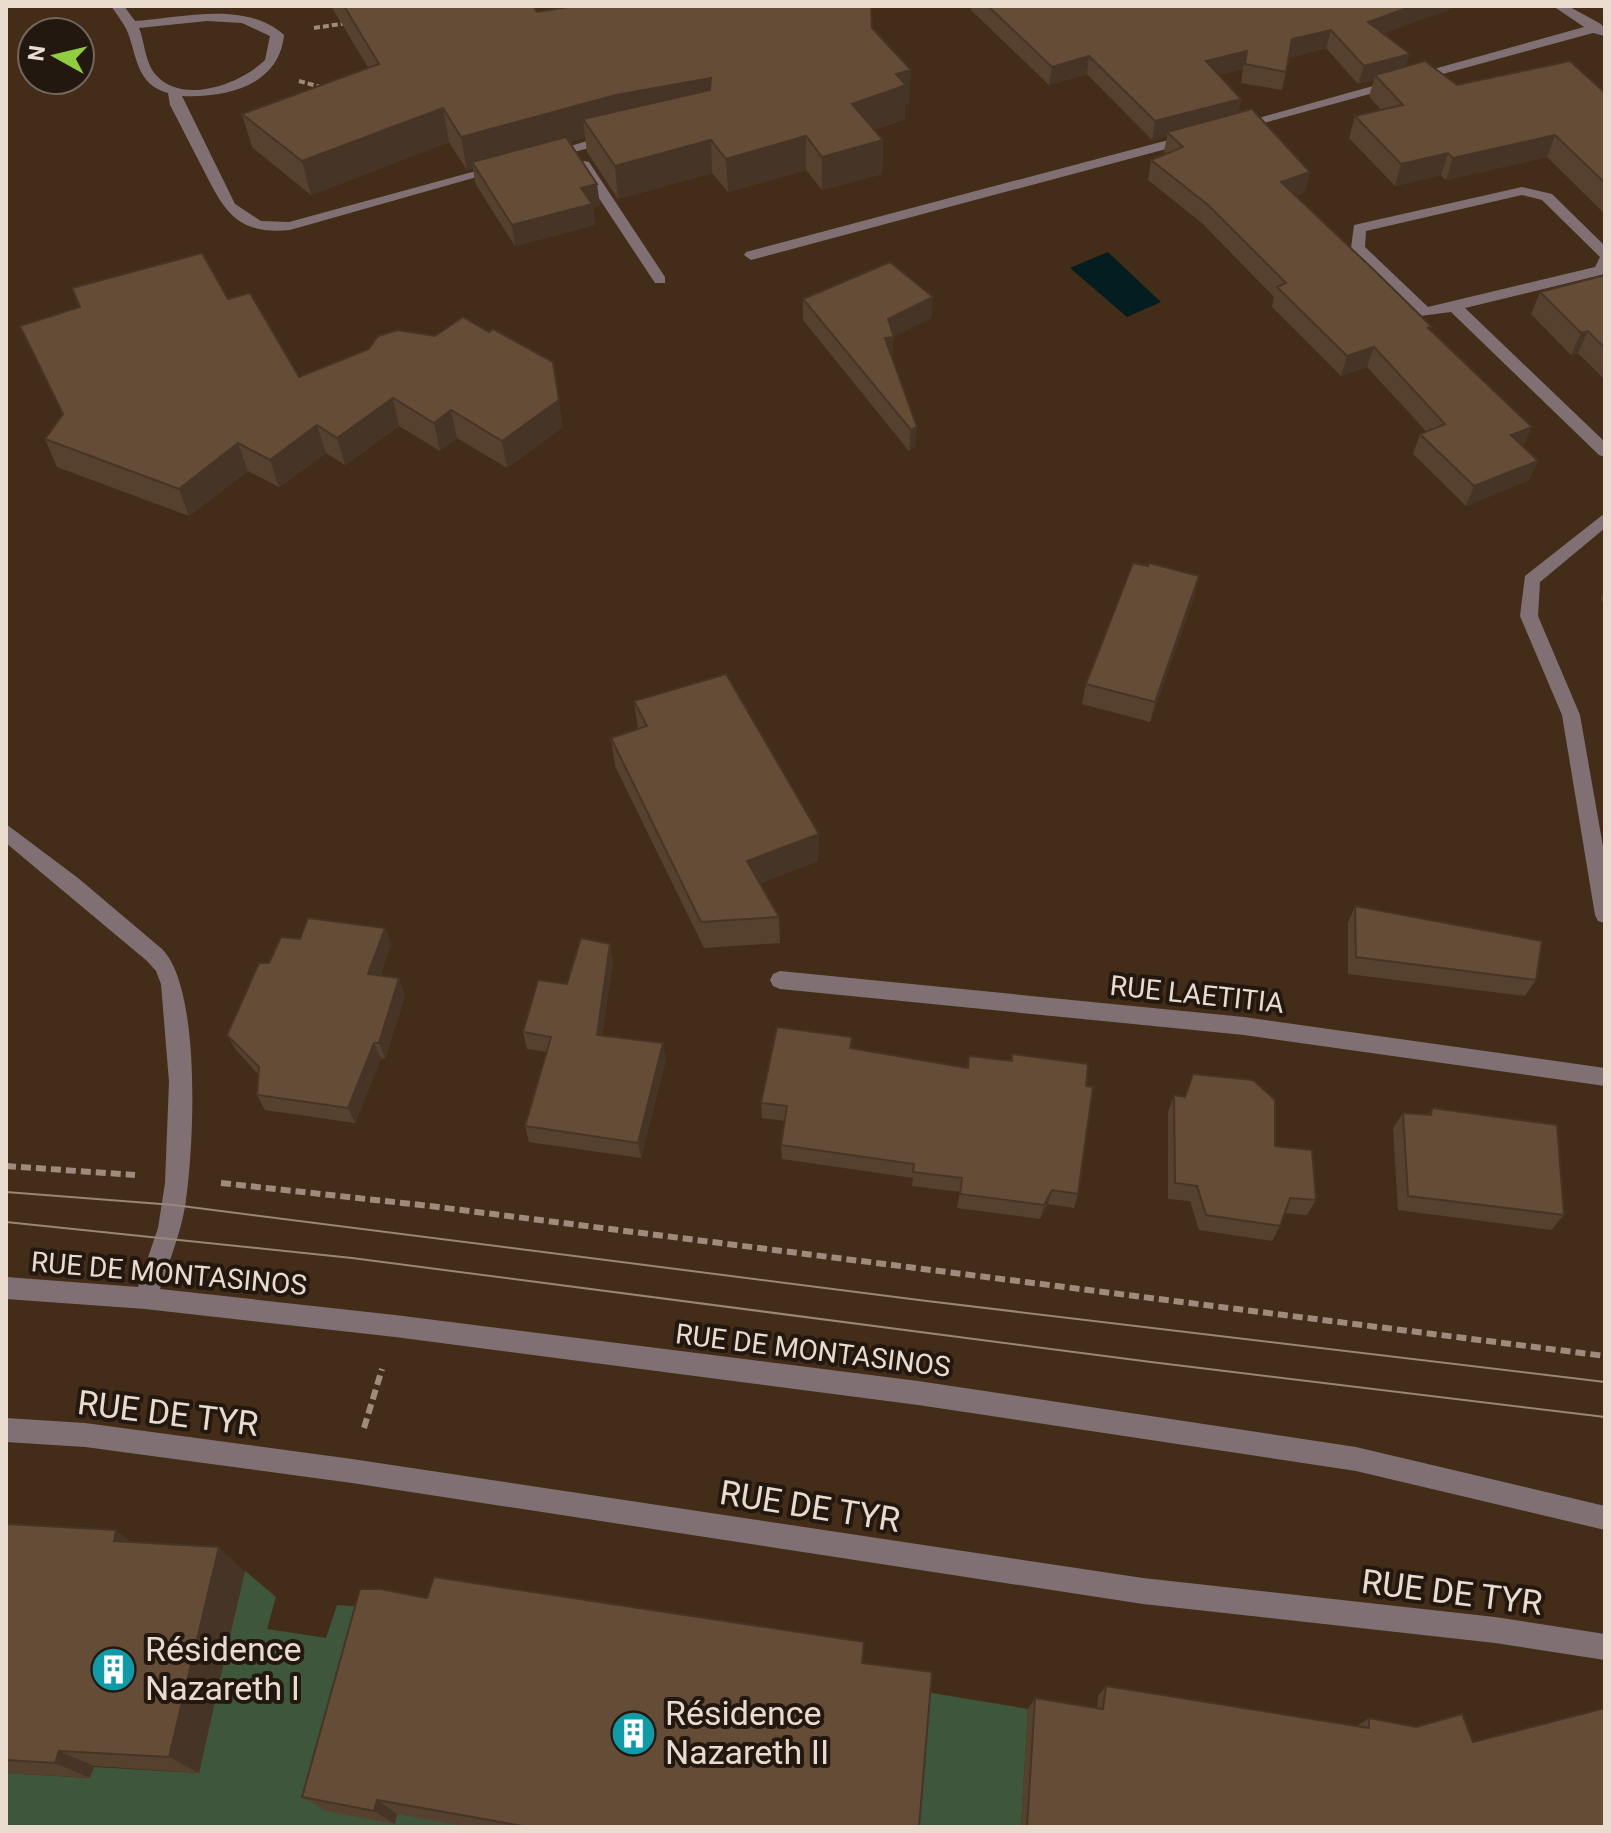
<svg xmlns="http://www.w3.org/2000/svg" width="1611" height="1833" font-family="Roboto,sans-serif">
	<rect width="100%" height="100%" fill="#442d18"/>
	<!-- green -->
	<g fill="#3e563c">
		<polygon points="245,1571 276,1597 267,1629 326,1638 337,1605 381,1608 397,1813 476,1827 6,1827 6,1773 89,1778 94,1767 198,1773"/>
		<polygon points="926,1692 1028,1709 1021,1827 915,1827"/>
	</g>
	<!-- water -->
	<polygon fill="#041d21" points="1108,252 1161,302 1127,317 1070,268"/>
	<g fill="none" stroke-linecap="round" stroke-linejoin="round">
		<!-- path-far1 -->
		<g stroke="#9e8b7b" stroke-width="4" stroke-dasharray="6 3" stroke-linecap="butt">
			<polyline points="314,28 347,23"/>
			<polyline points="299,81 324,88"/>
		</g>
		<!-- path -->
		<g stroke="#9e8b7b" stroke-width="6" stroke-dasharray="10 5" stroke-linecap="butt">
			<polyline points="6,1166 135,1175"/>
			<polyline points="221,1183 430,1206 1605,1356"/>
			<polyline points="364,1428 382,1369"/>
		</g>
		<!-- minor -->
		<g fill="#807074" fill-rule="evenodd">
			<path d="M111,6H124L135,21C181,18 245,0 284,35C279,86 226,98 182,96L235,204L261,221L289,222L498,165L505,169L290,230C235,235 224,210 202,167C191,146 181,126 170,105L168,93C137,85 137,57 128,33C124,23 117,15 111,6ZM207,21L242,23L270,36L265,60C242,83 183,106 156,75C145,63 145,43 139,28Z"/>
			<polygon points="1553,6 1568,6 1601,24 1605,29 1605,36 1593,33 1242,129 1230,126 1584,27"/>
			<polygon points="610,134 617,138 615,141 548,159 541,155"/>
			<polygon points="1191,134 1196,135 1196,141 751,260 744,255 746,252"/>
			<polygon points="584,161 589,162 665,277 665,283 655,283 577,165"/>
			<path d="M1522,187L1552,194L1605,246V274L1465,308L1605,442V457L1599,455L1451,312L1420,316L1351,248L1354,225ZM1522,195L1542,200L1600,257L1595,267L1428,307L1365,247L1366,231Z"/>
			<polygon points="1605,513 1605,528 1540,582 1538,616 1580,715 1605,858 1605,923 1598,921 1595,915 1562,715 1520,616 1525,576"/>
			<path d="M6,824L78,878L162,949C202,989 194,1151 185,1207C180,1235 169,1262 160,1289L395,1315L918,1381L1356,1447L1605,1506V1530L1356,1471L918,1405L395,1337L145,1309L6,1299V1277L138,1287L158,1228L165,1183L169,1082L161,984L156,971L147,961L6,843Z"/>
			<polygon points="780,971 1244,1017 1605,1068 1605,1086 1244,1035 780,989 773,986 770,980 773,974"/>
			<polygon points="6,1418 85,1423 352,1459 1143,1578 1495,1617 1605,1634 1605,1660 1495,1643 1143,1604 352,1483 85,1447 6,1442"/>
		</g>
		<!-- tram -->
		<g stroke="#998676" stroke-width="2">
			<polyline points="6,1192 174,1205 927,1301 1605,1382"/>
			<polyline points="6,1222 352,1258 1151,1362 1605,1417"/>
		</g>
	</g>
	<!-- wall -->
	<g fill="#56412e">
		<polygon points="331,6 533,6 537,12 872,28 909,104 905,104 905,119 874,130 883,140 882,174 822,190 806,170 728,192 712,173 618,199 587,152 585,137 569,142 600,205 593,207 595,225 515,246 475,183 473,168 467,170 449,142 311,195 252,147 242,114 368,67"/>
		<polygon points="972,6 1459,6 1383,33 1406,66 1457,85 1605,93 1605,214 1547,157 1446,180 1441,175 1395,186 1349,138 1355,116 1381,110 1369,96 1374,80 1358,84 1326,48 1289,58 1282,90 1241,83 1243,69 1219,75 1241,99 1238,113 1305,192 1295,196 1430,331 1523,447 1538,461 1529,480 1466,506 1413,454 1420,434 1426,431 1367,367 1341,376 1272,307 1274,297 1203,224 1148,180 1151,160 1166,154 1164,151 1167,136 1152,140 1087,74 1049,85 971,10"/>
		<polygon points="1605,275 1605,380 1578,353 1571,355 1531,314 1540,292"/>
		<polygon points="933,297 931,318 893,337 892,358 915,447 909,451 803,320 803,299"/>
		<polygon points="228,299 299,377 563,427 507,468 457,438 440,451 399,426 345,465 326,453 279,487 248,471 189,516 57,467 45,439 63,415 20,326"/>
		<polygon points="1199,576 1194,597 1150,722 1082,704 1086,684"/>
		<polygon points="1605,590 1605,608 1601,598"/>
		<polygon points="634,701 818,861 760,883 779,917 780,943 704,948 615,766 611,738 638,729"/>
		<polygon points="1355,906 1536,980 1525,996 1348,974 1348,923"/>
		<polygon points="385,928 391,944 380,976 405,995 385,1059 381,1058 355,1123 265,1110 257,1095 258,1074 236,1050 227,1035 269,963 300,939"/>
		<polygon points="613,961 602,1035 666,1059 641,1158 529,1142 525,1126 547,1052 527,1049 523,1032 567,984"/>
		<polygon points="851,1048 967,1068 969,1056 1011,1061 1012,1054 1078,1194 1074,1208 1048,1204 1040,1219 957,1208 960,1192 912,1186 913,1178 782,1159 781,1145 785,1121 762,1118 761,1103"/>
		<polygon points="1174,1095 1275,1146 1316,1200 1307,1215 1284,1213 1280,1226 1272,1241 1199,1230 1190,1201 1168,1199 1168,1112"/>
		<polygon points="1432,1108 1564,1215 1551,1230 1398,1210 1393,1128 1403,1113 1428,1115"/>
		<polygon points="6,1524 130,1541 244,1571 199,1773 94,1766 90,1778 6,1773"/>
		<polygon points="427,1598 862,1663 919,1827 471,1827 397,1814 395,1824 326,1811 302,1797"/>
		<polygon points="1106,1686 1357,1726 1369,1718 1473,1742 1605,1827 1021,1827 1028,1709 1035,1698 1097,1708 1098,1696"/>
	</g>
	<!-- shaded-wall -->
	<g fill="#463526">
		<polygon points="1413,6 1459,6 1363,41 1368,22"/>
		<polygon points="1331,30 1326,48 1288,58 1292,39"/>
		<polygon points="1247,51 1243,69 1203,79 1206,61"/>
		<polygon points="1410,54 1404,72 1375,75 1374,80 1358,84 1364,66"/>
		<polygon points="1089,56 1087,74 1049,85 1052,67"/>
		<polygon points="911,70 909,104 905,104 905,119 852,137 852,104 896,74"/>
		<polygon points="711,78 713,112 583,119 585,137 475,168 472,162 473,168 467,170 461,137 616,95"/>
		<polygon points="1241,99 1237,117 1167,132 1167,136 1152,140 1155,121"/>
		<polygon points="443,108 449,142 311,195 302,161"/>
		<polygon points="1555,135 1547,157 1446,180 1453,158"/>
		<polygon points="806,136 806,170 728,192 726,159"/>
		<polygon points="711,140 712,173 618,199 615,166"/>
		<polygon points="883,140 882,174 822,190 822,157"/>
		<polygon points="1448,153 1441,175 1395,186 1401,164"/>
		<polygon points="1310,172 1305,192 1276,202 1281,182"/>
		<polygon points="597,184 600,205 593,207 595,225 515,246 512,225 581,188"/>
		<polygon points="933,297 931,318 892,338 894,337 892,358 885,338 888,319"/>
		<polygon points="1588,331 1578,353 1571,355 1581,333"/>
		<polygon points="1374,347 1367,367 1341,376 1347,356"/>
		<polygon points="393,398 399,426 345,465 337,438"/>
		<polygon points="559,400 563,427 507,468 502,441"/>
		<polygon points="451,410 457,438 440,451 434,423"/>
		<polygon points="317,425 326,453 279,487 270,460"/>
		<polygon points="917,427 915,447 909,451 911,430"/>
		<polygon points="1532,427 1523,447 1511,435"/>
		<polygon points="238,443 248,471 189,516 179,489"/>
		<polygon points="1538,461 1529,480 1466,506 1474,486"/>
		<polygon points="1199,576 1194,597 1150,722 1155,702"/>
		<polygon points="819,834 818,861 749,887 747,861"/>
		<polygon points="385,928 391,944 375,990 368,974"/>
		<polygon points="610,944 613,961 600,1051 597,1035"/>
		<polygon points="399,978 405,995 385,1059 379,1043"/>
		<polygon points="374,1043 381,1058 355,1123 348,1108"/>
		<polygon points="663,1043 666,1059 641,1158 638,1143"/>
		<polygon points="1052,1190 1048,1204 1040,1219 1044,1205"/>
		<polygon points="116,1530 147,1555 114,1541"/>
		<polygon points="219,1547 244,1571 199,1773 169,1757"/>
		<polygon points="59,1751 94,1766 90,1778 55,1763"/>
		<polygon points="377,1800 397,1814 395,1824 374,1811"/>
	</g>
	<!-- building -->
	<g fill="#644c36" stroke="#463526" stroke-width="2">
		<polygon points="344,6 533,6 537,12 574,6 871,6 872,28 911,70 896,74 906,85 852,104 883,140 822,157 806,136 726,159 711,140 615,166 583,119 710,90 711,78 616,95 461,137 443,108 302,161 242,114 379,64"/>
		<polygon points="988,6 1413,6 1368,22 1410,54 1364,66 1331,30 1292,39 1286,72 1245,64 1247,51 1206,61 1241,99 1155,121 1089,56 1052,67"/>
		<polygon points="1425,61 1457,85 1570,61 1605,93 1605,183 1555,135 1453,158 1448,153 1401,164 1355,116 1403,105 1375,75"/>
		<polygon points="1252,109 1310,172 1281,182 1376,272 1432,327 1428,328 1532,427 1511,435 1538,461 1474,486 1420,434 1445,424 1374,347 1347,356 1277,287 1286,283 1207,204 1151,160 1183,147 1167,132"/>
		<polygon points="566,137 597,184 581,188 592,204 512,225 472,162"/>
		<polygon points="202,253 228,299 250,293 299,377 369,349 378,336 398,330 435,336 463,317 489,332 493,329 553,362 559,400 502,441 451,410 434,423 393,398 337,438 317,425 270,460 238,443 179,489 45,439 63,414 20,326 80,307 72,288"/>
		<polygon points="890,262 933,297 888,319 894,337 885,338 917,427 911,430 803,299"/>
		<polygon points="1605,275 1605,348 1588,331 1581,333 1540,292"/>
		<polygon points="1133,563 1148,566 1149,563 1199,576 1155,702 1086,684"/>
		<polygon points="726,674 819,834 747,861 779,917 701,922 611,738 647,726 634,701"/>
		<polygon points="1355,906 1542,941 1536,980 1356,957"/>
		<polygon points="308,918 385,928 368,974 399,978 379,1043 374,1043 348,1108 257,1095 259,1067 227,1035 259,963 269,963 281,937 300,939"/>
		<polygon points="581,938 610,944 597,1035 663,1043 638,1143 525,1126 551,1037 523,1032 538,980 567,984"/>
		<polygon points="777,1027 852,1037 850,1048 968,1068 969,1056 1012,1061 1012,1054 1088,1064 1086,1086 1093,1087 1078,1194 1052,1190 1044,1205 960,1194 962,1178 913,1172 914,1164 781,1145 787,1106 761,1103"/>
		<polygon points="1193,1074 1253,1080 1275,1100 1275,1146 1312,1150 1316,1200 1290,1198 1280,1226 1206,1215 1197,1186 1175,1183 1174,1095 1185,1097"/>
		<polygon points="1432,1108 1557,1125 1564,1215 1408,1196 1403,1113 1431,1115"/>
		<polygon points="6,1524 116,1530 114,1541 219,1547 169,1757 59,1751 55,1763 6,1760"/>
		<polygon points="434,1577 864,1642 862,1663 932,1672 919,1827 528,1827 377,1800 374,1811 302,1797 360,1589 380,1589 427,1598"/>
		<polygon points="1106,1686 1369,1728 1369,1718 1416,1727 1462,1714 1473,1742 1605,1708 1605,1827 1027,1827 1035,1698 1103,1709"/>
	</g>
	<!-- icons -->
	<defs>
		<symbol id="building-disc" viewBox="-11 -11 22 22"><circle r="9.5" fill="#0f9aa8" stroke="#23180f"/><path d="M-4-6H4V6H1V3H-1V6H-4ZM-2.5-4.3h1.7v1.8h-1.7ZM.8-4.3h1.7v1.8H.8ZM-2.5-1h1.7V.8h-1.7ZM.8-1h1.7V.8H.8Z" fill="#fff"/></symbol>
	</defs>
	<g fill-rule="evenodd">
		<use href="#building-disc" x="88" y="1644" width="51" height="51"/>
		<use href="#building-disc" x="608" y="1708" width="51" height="51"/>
	</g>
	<g text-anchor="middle" stroke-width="8" stroke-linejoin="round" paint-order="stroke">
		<!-- street labels -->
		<g font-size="28" fill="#eadbcf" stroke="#23180f">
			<text transform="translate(1197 994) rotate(6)" y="10">RUE LAETITIA</text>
			<text transform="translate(169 1273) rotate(5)" y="10">RUE DE MONTASINOS</text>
			<text transform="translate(813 1350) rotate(7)" y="10">RUE DE MONTASINOS</text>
		</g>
		<!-- near-street labels -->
		<g font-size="34" fill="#eadbcf" stroke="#23180f">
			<text transform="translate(168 1413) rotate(7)" y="12">RUE DE TYR</text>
			<text transform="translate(810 1506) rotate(9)" y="12">RUE DE TYR</text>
			<text transform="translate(1452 1592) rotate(7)" y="12">RUE DE TYR</text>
		</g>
		<!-- near-poi labels -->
		<g font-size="34" fill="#eadbcf" stroke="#23180f" text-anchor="start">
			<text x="145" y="1661">Résidence<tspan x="145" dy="39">Nazareth I</tspan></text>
			<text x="665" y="1725">Résidence<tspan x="665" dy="39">Nazareth II</tspan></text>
		</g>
	</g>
	<!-- border -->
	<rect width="1611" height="1833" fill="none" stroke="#eadbcf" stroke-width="16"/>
	<!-- north arrow -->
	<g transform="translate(56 56) rotate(278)"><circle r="38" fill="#23180f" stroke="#73665c" stroke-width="2"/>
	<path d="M0-6L14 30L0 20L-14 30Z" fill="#91cd40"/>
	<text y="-12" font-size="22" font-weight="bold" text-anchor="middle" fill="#eadbcf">N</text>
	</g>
</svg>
